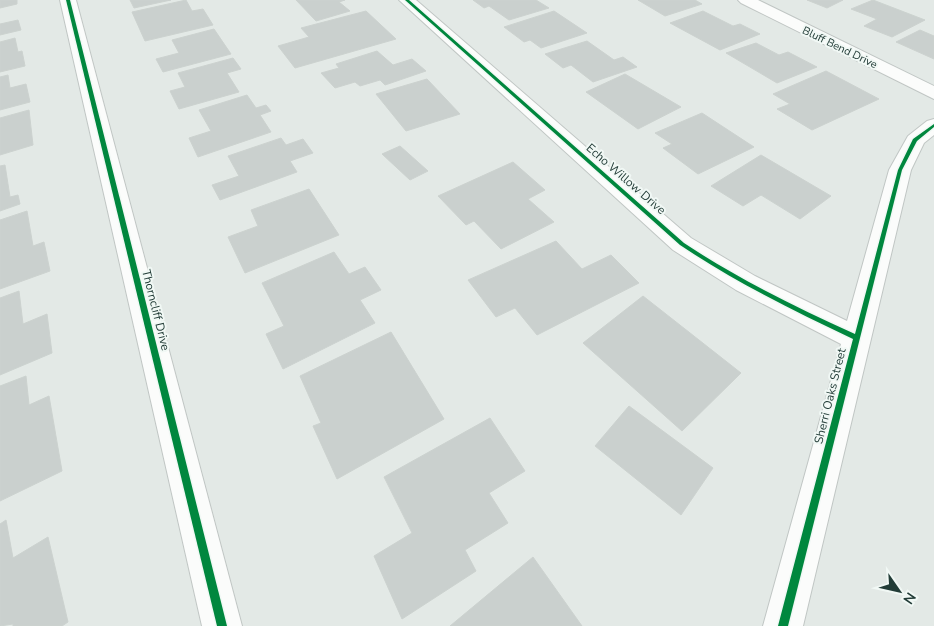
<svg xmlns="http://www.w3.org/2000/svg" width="934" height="626" font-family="'Nunito Sans',sans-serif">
	<rect width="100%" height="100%" fill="#e3e9e6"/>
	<!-- building -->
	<g fill="#cad0ce" stroke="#ccd2cf">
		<polygon points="0,0 17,0 17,4 0,8"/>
		<polygon points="130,0 171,0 134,8"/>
		<polygon points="186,0 192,11 203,9 213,25 145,41 132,12"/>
		<polygon points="296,0 345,0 339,2 350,11 316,21"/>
		<polygon points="473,0 536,0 549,8 509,20 489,6 484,8"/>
		<polygon points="638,0 695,0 702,4 665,16"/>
		<polygon points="807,0 843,0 827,8"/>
		<polygon points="873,0 925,20 892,37 864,26 877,19 851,9"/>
		<polygon points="366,11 396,39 295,68 278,46 309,37 301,28"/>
		<polygon points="554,11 587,33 541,48 530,40 524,42 504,27"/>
		<polygon points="703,11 733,26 740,24 760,34 720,50 670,23"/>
		<polygon points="18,20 21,30 0,35 0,24"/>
		<polygon points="214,29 231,54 163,72 156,59 179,53 172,40"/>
		<polygon points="920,30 934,36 934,59 896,42"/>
		<polygon points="15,38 18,52 22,51 25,66 0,72 0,42"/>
		<polygon points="587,41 614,60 623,57 637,67 593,82 571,65 563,68 545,54"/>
		<polygon points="756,43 779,55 788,52 817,67 777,83 726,53"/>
		<polygon points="377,51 393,65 412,59 426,71 385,85 380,80 360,86 355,82 335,88 321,73 339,68 336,64"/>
		<polygon points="233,58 241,69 227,73 239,92 179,109 170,91 185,87 178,73"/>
		<polygon points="826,71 879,99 812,130 777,109 790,104 773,94"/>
		<polygon points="625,74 681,107 638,129 586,92"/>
		<polygon points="8,75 10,88 26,84 30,102 0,110 0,77"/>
		<polygon points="427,79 460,114 406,131 376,94"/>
		<polygon points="247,95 256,108 266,105 271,111 260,115 271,132 198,157 189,138 211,131 199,110"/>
		<polygon points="29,110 33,145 0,155 0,118"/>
		<polygon points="702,113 754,147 698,174 663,148 672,144 655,133"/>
		<polygon points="281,138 286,145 303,139 313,153 290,161 297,172 220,200 212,185 239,176 228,156"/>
		<polygon points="400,146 428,171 410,180 382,154"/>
		<polygon points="761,155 831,196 800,219 761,195 743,206 711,186"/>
		<polygon points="513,162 545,190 528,199 554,222 501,249 474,221 466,225 438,196"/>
		<polygon points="5,165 10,197 18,195 20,204 0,211 0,166"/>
		<polygon points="309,189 339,235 245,273 228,237 258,226 251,210"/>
		<polygon points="27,211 33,246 44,242 50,271 0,289 0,220"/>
		<polygon points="556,241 582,269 611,255 639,283 537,335 515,308 496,317 468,280"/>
		<polygon points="334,252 349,274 365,267 381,290 360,300 375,323 283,369 266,334 284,326 262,283"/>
		<polygon points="19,291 23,324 47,314 52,353 0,375 0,298"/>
		<polygon points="643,296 741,373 682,431 583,343"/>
		<polygon points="391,332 444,419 337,479 313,426 321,423 300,376"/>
		<polygon points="26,376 29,405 49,396 62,471 0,501 0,386"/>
		<polygon points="629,406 713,468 681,515 595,446"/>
		<polygon points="490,418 525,471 489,493 508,523 465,550 476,571 402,619 374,556 412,533 384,477"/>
		<polygon points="6,520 13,558 48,537 68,622 62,626 13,626 13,624 0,626 0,524"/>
		<polygon points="533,557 582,626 450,626"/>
	</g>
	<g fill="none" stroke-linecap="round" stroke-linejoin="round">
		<defs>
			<g id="minor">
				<polygon points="60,0 76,0 242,626 202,626"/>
				<polygon points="399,0 416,0 691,238 755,276 847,321 889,170 908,136 927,121 934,119 934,135 924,143 911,170 803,626 763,626 841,344 736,290 673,250"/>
				<polygon points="738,0 758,0 934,86 934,99 741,3"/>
			</g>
		</defs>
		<!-- minor casing -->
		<use href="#minor" stroke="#c0c6c4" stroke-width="2"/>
		<!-- minor -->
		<use href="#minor" fill="#fbfcfb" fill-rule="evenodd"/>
		<defs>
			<g id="cycleway">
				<polygon points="66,0 70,0 227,626 217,626"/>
				<path d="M405,0H409L684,243C738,279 796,307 855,334L898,170L913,139L934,124V127L917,141L902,170L788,626H778L853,339C794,311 735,282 680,245Z"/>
			</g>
		</defs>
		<!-- cycleway casing -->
		<use href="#cycleway" stroke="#f1f8f5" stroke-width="3"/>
		<!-- cycleway -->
		<use href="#cycleway" fill="#00873e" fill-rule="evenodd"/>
	</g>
	<g text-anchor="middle" stroke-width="4" stroke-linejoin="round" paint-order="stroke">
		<!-- far-street labels -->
		<g font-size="11" fill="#223c37" stroke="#f1f8f5">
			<text transform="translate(840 47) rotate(26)" y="4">Bluff Bend Drive</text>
		</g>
		<!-- street labels -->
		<g font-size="12" fill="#223c37" stroke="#f1f8f5">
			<text transform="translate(626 179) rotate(41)" y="4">Echo Willow Drive</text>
			<text transform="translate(156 310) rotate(76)" y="4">Thorncliff Drive</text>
			<text transform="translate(830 396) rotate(-76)" y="4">Sherri Oaks Street</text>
		</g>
	</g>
	<!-- north arrow -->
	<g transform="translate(899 591) rotate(124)" stroke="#f1f8f5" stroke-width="4" paint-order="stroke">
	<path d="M0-4L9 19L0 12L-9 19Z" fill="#223c37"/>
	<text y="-8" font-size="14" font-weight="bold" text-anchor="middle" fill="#223c37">N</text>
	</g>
</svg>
